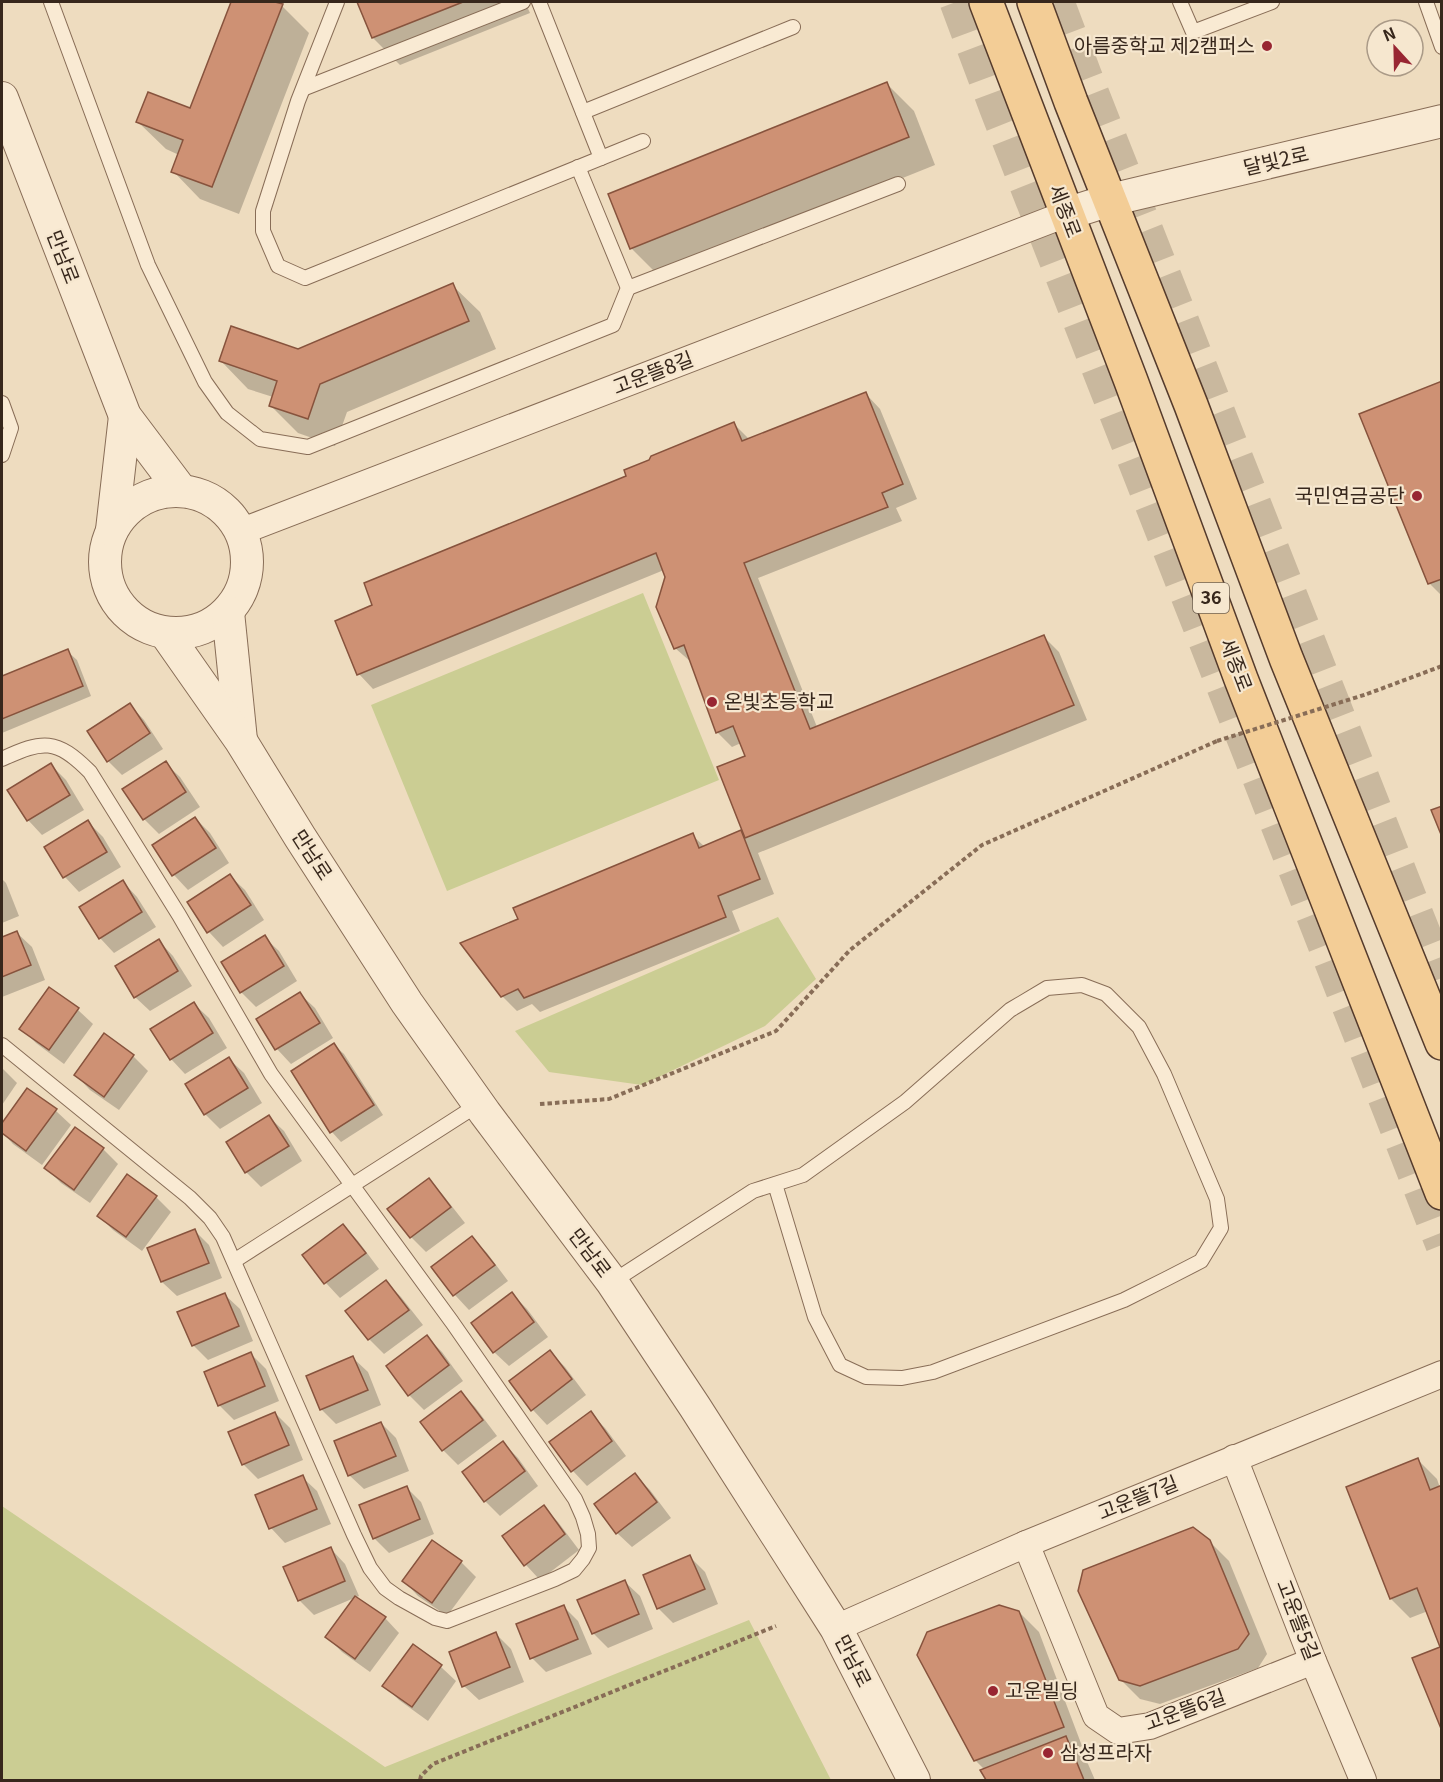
<svg xmlns="http://www.w3.org/2000/svg" width="1443" height="1782" font-family="Georgia,'Noto Sans KR',serif">
	<rect width="100%" height="100%" fill="#eedcbf"/>
	<!-- green -->
	<g fill="#cbcd93">
		<polygon points="643,593 719,780 447,891 371,705"/>
		<polygon points="778,917 816,979 765,1026 642,1085 549,1072 515,1031"/>
		<polygon points="2,1506 385,1767 749,1620 831,1780 2,1780"/>
	</g>
	<!-- shadow -->
	<g fill="#0003">
		<polygon points="232,2 271,2 282,6 309,33 239,214 200,199 173,171 179,155 166,149 138,122 190,110"/>
		<polygon points="358,2 525,2 530,13 400,65 373,38"/>
		<polygon points="886,83 914,111 935,165 659,276 631,248"/>
		<polygon points="452,285 480,312 496,349 347,412 335,446 298,433 270,405 273,397 248,389 221,361 298,350"/>
		<polygon points="1442,382 1442,596 1429,583"/>
		<polygon points="866,394 880,409 917,499 896,508 902,521 758,578 817,727 1044,637 1059,652 1087,720 758,853 774,894 732,911 740,931 540,1012 532,1004 517,1011 502,996 520,920 692,835 705,847 744,831 747,756 741,743 732,747 717,732 691,662 675,648 667,577 664,570 373,689 359,674 374,606 734,424 750,440"/>
		<polygon points="67,651 77,660 91,696 2,733 2,678"/>
		<polygon points="130,705 144,720 163,749 122,775 108,761"/>
		<polygon points="165,763 180,777 200,807 159,834 144,819"/>
		<polygon points="51,765 66,780 84,810 42,835 28,820"/>
		<polygon points="195,818 210,833 229,863 188,890 174,875"/>
		<polygon points="88,822 103,837 121,867 79,892 65,877 46,848"/>
		<polygon points="230,876 245,890 264,920 223,947 209,932"/>
		<polygon points="2,879 6,883 19,916 2,923"/>
		<polygon points="123,882 137,897 156,927 114,953 100,938"/>
		<polygon points="17,933 32,947 45,980 2,997 2,939"/>
		<polygon points="264,937 279,951 297,981 256,1007 241,992 223,963"/>
		<polygon points="159,941 173,956 192,986 150,1011 135,997"/>
		<polygon points="50,989 78,1010 93,1024 64,1064 36,1043 21,1028"/>
		<polygon points="300,994 315,1008 333,1038 291,1064 277,1049 259,1019"/>
		<polygon points="194,1004 209,1018 227,1048 185,1074 171,1059"/>
		<polygon points="104,1036 133,1056 148,1071 119,1110 90,1090 76,1075"/>
		<polygon points="334,1045 344,1054 383,1115 341,1142 332,1132"/>
		<polygon points="229,1059 244,1073 262,1103 220,1129 205,1114"/>
		<polygon points="2,1068 17,1083 2,1105"/>
		<polygon points="27,1090 56,1111 71,1125 42,1165 13,1144 2,1132 2,1126"/>
		<polygon points="269,1117 284,1131 302,1161 261,1187 246,1172"/>
		<polygon points="75,1129 103,1149 118,1164 90,1203 61,1183 46,1168"/>
		<polygon points="429,1180 443,1195 465,1223 426,1252 411,1237 390,1209"/>
		<polygon points="156,1197 171,1212 142,1251 113,1230 99,1216"/>
		<polygon points="343,1226 358,1241 379,1269 340,1298 326,1283 304,1256"/>
		<polygon points="194,1230 209,1245 222,1278 177,1296 162,1282 149,1249"/>
		<polygon points="472,1238 487,1253 508,1281 469,1310 455,1295 433,1268"/>
		<polygon points="386,1282 401,1297 423,1325 384,1354 369,1339 347,1311"/>
		<polygon points="512,1294 527,1309 548,1337 509,1366 494,1352"/>
		<polygon points="225,1295 240,1309 253,1341 208,1360 193,1345"/>
		<polygon points="427,1337 442,1352 463,1381 424,1410 409,1395"/>
		<polygon points="550,1352 565,1367 586,1395 547,1425 533,1410 511,1382"/>
		<polygon points="251,1354 266,1369 279,1401 234,1420 219,1405"/>
		<polygon points="353,1358 368,1372 381,1405 336,1424 321,1409"/>
		<polygon points="461,1393 475,1407 497,1436 458,1465 443,1450"/>
		<polygon points="275,1413 290,1428 303,1460 258,1479 243,1464"/>
		<polygon points="590,1413 605,1428 626,1456 587,1486 573,1471 551,1443"/>
		<polygon points="381,1423 396,1438 409,1471 364,1489 349,1475"/>
		<polygon points="503,1443 518,1458 538,1486 500,1516 485,1501"/>
		<polygon points="1418,1460 1437,1479 1440,1488 1428,1611 1410,1618 1391,1599"/>
		<polygon points="635,1475 650,1490 671,1518 632,1547 617,1533"/>
		<polygon points="302,1477 317,1491 331,1524 285,1543 271,1528"/>
		<polygon points="406,1487 421,1502 434,1534 389,1553 374,1538"/>
		<polygon points="543,1507 558,1522 579,1550 540,1580 526,1565 505,1536"/>
		<polygon points="1209,1541 1229,1561 1267,1654 1258,1668 1160,1704 1140,1699 1120,1679"/>
		<polygon points="331,1549 345,1564 359,1596 314,1615 299,1600"/>
		<polygon points="690,1557 705,1572 718,1604 673,1623 658,1608"/>
		<polygon points="461,1562 476,1577 447,1616 418,1596 404,1581"/>
		<polygon points="625,1582 640,1596 653,1629 608,1648 593,1633"/>
		<polygon points="563,1606 578,1621 592,1654 546,1672 532,1658"/>
		<polygon points="1019,1612 1039,1632 1082,1746 1077,1749 1085,1757 1095,1780 987,1780 982,1771 985,1770 975,1760"/>
		<polygon points="385,1618 399,1633 370,1672 342,1652 327,1637"/>
		<polygon points="496,1634 511,1649 524,1682 479,1700 464,1686"/>
		<polygon points="413,1646 441,1667 456,1681 428,1721 399,1700 384,1685"/>
	</g>
	<!-- building -->
	<g fill="#ce9174" stroke="#87533d" stroke-width="1.5">
		<polygon points="231,2 275,2 283,4 212,187 171,172 183,140 136,122 148,92 190,108"/>
		<polygon points="357,2 463,2 372,38"/>
		<polygon points="887,82 909,137 630,249 608,194"/>
		<polygon points="453,283 469,321 320,384 308,419 269,406 277,381 219,361 231,326 298,349"/>
		<polygon points="1442,381 1442,579 1428,584 1359,414"/>
		<polygon points="866,392 903,484 882,493 888,507 744,563 810,729 1044,635 1074,705 745,838 717,767 745,756 733,726 716,733 684,645 674,649 656,607 665,577 656,553 357,675 335,621 372,605 364,583 626,476 624,470 649,460 651,456 734,422 742,441"/>
		<polygon points="68,649 83,686 2,719 2,676"/>
		<polygon points="130,703 150,733 107,762 87,731"/>
		<polygon points="166,761 186,792 143,820 122,789"/>
		<polygon points="51,763 70,795 27,821 7,790"/>
		<polygon points="1442,806 1442,837 1431,810"/>
		<polygon points="195,817 216,848 172,876 152,845"/>
		<polygon points="88,820 107,852 63,878 44,847"/>
		<polygon points="741,830 760,879 718,896 726,917 524,998 518,989 501,997 460,943 518,919 513,908 693,833 699,848"/>
		<polygon points="230,874 251,905 207,933 187,902"/>
		<polygon points="123,880 142,912 99,939 79,907"/>
		<polygon points="17,931 31,965 2,977 2,937"/>
		<polygon points="265,935 284,966 240,993 221,962"/>
		<polygon points="159,939 178,971 134,998 115,966"/>
		<polygon points="49,987 79,1008 49,1050 19,1029"/>
		<polygon points="300,992 320,1023 275,1050 256,1019"/>
		<polygon points="194,1002 213,1033 170,1060 150,1029"/>
		<polygon points="104,1033 134,1055 104,1097 74,1075"/>
		<polygon points="334,1043 374,1105 330,1133 291,1071"/>
		<polygon points="229,1057 248,1088 204,1115 185,1084"/>
		<polygon points="27,1088 57,1109 26,1151 2,1133 2,1123"/>
		<polygon points="269,1115 289,1146 245,1173 226,1142"/>
		<polygon points="75,1127 104,1148 74,1190 44,1168"/>
		<polygon points="127,1174 157,1196 126,1237 97,1216"/>
		<polygon points="429,1178 451,1207 410,1238 387,1209"/>
		<polygon points="343,1224 366,1253 324,1284 302,1255"/>
		<polygon points="195,1229 209,1263 161,1282 147,1248"/>
		<polygon points="472,1236 495,1265 453,1296 431,1267"/>
		<polygon points="386,1280 409,1310 368,1340 345,1311"/>
		<polygon points="512,1292 534,1322 493,1353 471,1323"/>
		<polygon points="225,1293 239,1326 192,1346 177,1312"/>
		<polygon points="427,1335 449,1365 408,1396 386,1366"/>
		<polygon points="550,1350 572,1379 531,1411 509,1381"/>
		<polygon points="251,1352 265,1386 218,1406 204,1372"/>
		<polygon points="353,1356 368,1390 320,1410 306,1376"/>
		<polygon points="461,1391 483,1420 442,1451 420,1422"/>
		<polygon points="591,1411 612,1441 571,1472 549,1442"/>
		<polygon points="275,1412 289,1445 242,1465 228,1432"/>
		<polygon points="381,1422 396,1456 348,1476 334,1441"/>
		<polygon points="503,1441 525,1471 484,1502 462,1472"/>
		<polygon points="1418,1458 1430,1490 1442,1485 1442,1731 1412,1658 1440,1647 1417,1588 1390,1599 1346,1487"/>
		<polygon points="635,1473 657,1502 616,1534 594,1504"/>
		<polygon points="303,1475 317,1509 269,1529 255,1495"/>
		<polygon points="407,1486 420,1519 373,1539 359,1505"/>
		<polygon points="544,1505 565,1534 524,1566 502,1536"/>
		<polygon points="1193,1527 1210,1540 1249,1634 1238,1649 1140,1686 1119,1680 1078,1591 1083,1570"/>
		<polygon points="432,1540 462,1561 432,1603 402,1581"/>
		<polygon points="331,1547 345,1581 298,1601 283,1567"/>
		<polygon points="690,1555 705,1589 657,1609 643,1575"/>
		<polygon points="625,1580 639,1614 592,1634 577,1600"/>
		<polygon points="355,1596 386,1617 355,1659 325,1637"/>
		<polygon points="564,1605 578,1639 530,1659 516,1624"/>
		<polygon points="999,1605 1019,1611 1064,1727 974,1761 917,1655 927,1632"/>
		<polygon points="496,1632 510,1667 462,1687 449,1652"/>
		<polygon points="413,1644 442,1665 412,1707 382,1686"/>
		<polygon points="1066,1736 1084,1780 986,1780 980,1770"/>
	</g>
	<g fill="none" stroke-linecap="round" stroke-linejoin="round">
		<!-- trunk-tunnel -->
		<g stroke="#c9b89e" stroke-width="33" stroke-dasharray="33 16" stroke-linecap="butt">
			<polyline points="956,2 996,109 1442,1245"/>
			<polyline points="1058,2 1085,74 1442,978"/>
		</g>
		<defs>
			<g id="service">
				<polyline points="51,2 148,265 205,382 227,413 260,439 308,447 613,325 628,288 578,167"/>
				<polyline points="337,2 298,101 263,211 263,231 278,266 305,278 643,141"/>
				<polyline points="539,2 601,158"/>
				<polyline points="1180,2 1193,32 1272,2"/>
				<polyline points="1426,2 1442,47"/>
				<polyline points="305,88 523,2"/>
				<polyline points="583,112 793,27"/>
				<polyline points="628,288 898,184"/>
				<polyline points="2,403 11,428 2,455"/>
				<path d="M2,759C43,740 56,738 90,772L179,915L271,1074L452,1322L575,1499L583,1517L588,1534L589,1548L583,1559L574,1570L555,1579L447,1621L435,1618L399,1598L385,1588L370,1568L354,1535L223,1237L210,1218L190,1198L2,1045"/>
				<polyline points="234,1261 479,1104"/>
				<polyline points="612,1282 753,1191 803,1175 905,1102 1010,1010 1047,988 1082,985 1106,994 1139,1027 1164,1074 1217,1199 1221,1228 1201,1261 1166,1279 1124,1300 933,1372 902,1378 866,1377 840,1365 815,1317 775,1184"/>
			</g>
			<g id="minor">
				<polyline points="240,532 1066,214"/>
				<polyline points="1234,1458 1313,1661 1363,1780"/>
				<polyline points="1026,1544 1096,1716 1118,1731 1150,1726 1313,1661"/>
				<polyline points="836,1628 1026,1544 1442,1374"/>
			</g>
			<g id="tertiary">
				<polyline points="2,98 125,416 180,489"/>
				<polyline points="1066,214 1110,200 1442,121"/>
				<circle cx="176" cy="562" r="71"/>
				<polyline points="112,530 125,416"/>
				<polyline points="228,612 241,740"/>
				<polyline points="166,634 241,741 300,837 407,1003 485,1113 612,1282 695,1407 836,1628 914,1780"/>
			</g>
			<g id="primary">
				<polyline points="986,2 1131,381 1241,679 1442,1193"/>
				<polyline points="1034,2 1071,102 1191,405 1286,658 1442,1043"/>
			</g>
		</defs>
		<!-- service casing -->
		<use href="#service" stroke="#886d57" stroke-width="16"/>
		<!-- minor casing -->
		<use href="#minor" stroke="#886d57" stroke-width="28"/>
		<!-- tertiary casing -->
		<use href="#tertiary" stroke="#886d57" stroke-width="34"/>
		<!-- primary casing -->
		<use href="#primary" stroke="#553b2c" stroke-width="36"/>
		<!-- path -->
		<g stroke="#886d57" stroke-width="4" stroke-dasharray="4.5 3" stroke-linecap="butt">
			<polyline points="1367,694 1442,666"/>
			<polyline points="540,1104 609,1099 776,1031 850,950 982,845 1217,741"/>
			<polyline points="420,1780 421,1776 433,1764 776,1626"/>
		</g>
		<!-- service -->
		<use href="#service" stroke="#f9ead3" stroke-width="14"/>
		<!-- minor -->
		<use href="#minor" stroke="#f9ead3" stroke-width="26"/>
		<!-- tertiary -->
		<use href="#tertiary" stroke="#f9ead3" stroke-width="32"/>
		<!-- primary -->
		<use href="#primary" stroke="#f3cd96" stroke-width="33"/>
		<!-- path-bridge -->
		<polyline stroke="#886d57" stroke-width="4" stroke-dasharray="4.5 3" stroke-linecap="butt" points="1217,741 1367,694"/>
	</g>
	<!-- markers -->
	<g fill="#982632" stroke="#f6e7cf" stroke-width="2">
		<circle cx="1267" cy="46" r="6"/>
		<circle cx="1417" cy="496" r="6"/>
		<circle cx="712" cy="702" r="6"/>
		<circle cx="993" cy="1691" r="6"/>
		<circle cx="1048" cy="1753" r="6"/>
	</g>
	<g text-anchor="middle" stroke-width="4.5" stroke-linejoin="round" paint-order="stroke">
		<!-- shield labels -->
		<rect fill="#f6e7cf" stroke="#706152" stroke-width="1.5" x="1193" y="583" width="36" height="30" rx="4.5"/>
		<g font-size="18" font-weight="bold" fill="#37271c">
			<text x="1211" y="604">36</text>
		</g>
		<!-- poi labels -->
		<g font-size="20" fill="#37271c" stroke="#f6e7cf" text-anchor="start">
			<text x="1255" y="53" text-anchor="end">아름중학교 제2캠퍼스</text>
			<text x="1405" y="503" text-anchor="end">국민연금공단</text>
			<text x="724" y="709">온빛초등학교</text>
			<text x="1005" y="1698">고운빌딩</text>
			<text x="1060" y="1760">삼성프라자</text>
		</g>
		<!-- street labels -->
		<g font-size="20" fill="#37271c" stroke="#f6e7cf">
			<text transform="translate(1276 161) rotate(-13)" y="7">달빛2로</text>
			<text transform="translate(1065 211) rotate(69)" y="7">세종로</text>
			<text transform="translate(63 257) rotate(69)" y="7">만남로</text>
			<text transform="translate(653 373) rotate(-21)" y="7">고운뜰8길</text>
			<text transform="translate(1236 665) rotate(69)" y="7">세종로</text>
			<text transform="translate(312 855) rotate(57)" y="7">만남로</text>
			<text transform="translate(590 1253) rotate(53)" y="7">만남로</text>
			<text transform="translate(1138 1498) rotate(-22)" y="7">고운뜰7길</text>
			<text transform="translate(1298 1620) rotate(69)" y="7">고운뜰5길</text>
			<text transform="translate(853 1661) rotate(63)" y="7">만남로</text>
			<text transform="translate(1185 1710) rotate(-20)" y="7">고운뜰6길</text>
		</g>
	</g>
	<!-- border -->
	<rect width="1443" height="1782" fill="none" stroke="#37271c" stroke-width="6"/>
	<!-- north arrow -->
	<g transform="translate(1395 48) rotate(338)"><circle r="28" fill="#f6e7cf" stroke="#aa9a87" stroke-width="1.5"/>
	<path d="M0-4.5L10 22L0 15L-10 22Z" fill="#982632"/>
	<text y="-9" font-size="16" font-weight="bold" text-anchor="middle" fill="#37271c">N</text>
	</g>
</svg>
